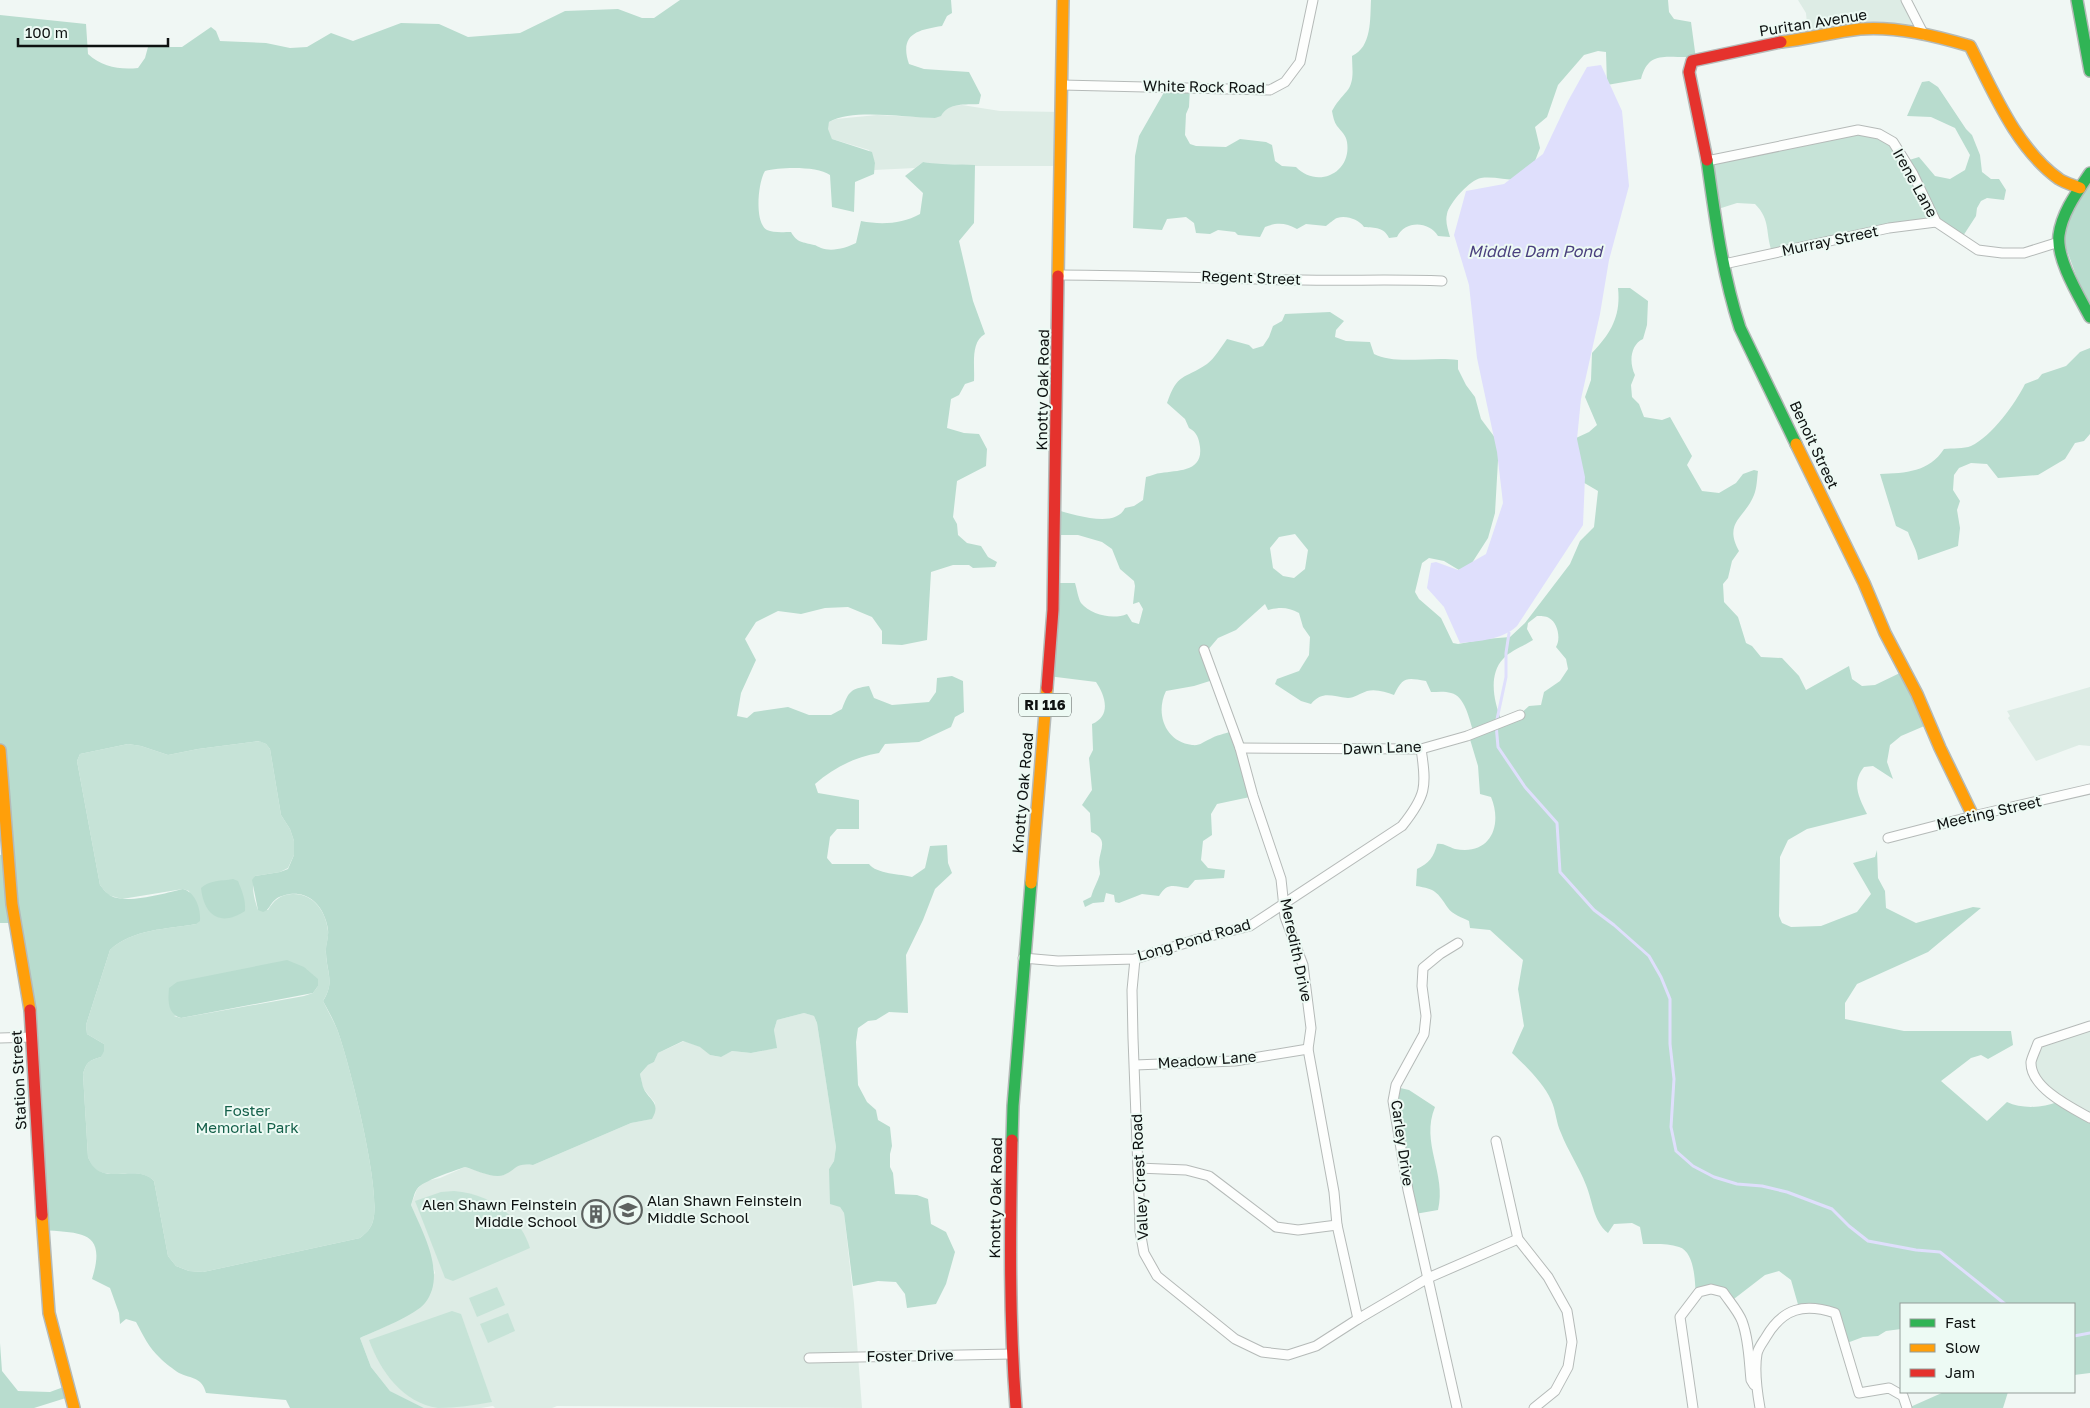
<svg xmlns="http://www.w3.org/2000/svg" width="2090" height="1408" font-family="'Golos Text',sans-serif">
	<rect width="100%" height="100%" fill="#f0f7f4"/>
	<!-- built -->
	<g fill="#ddece5">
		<polygon points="1798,0 1907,0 1922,28 1808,35 1806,13"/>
		<polygon points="962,105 1000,111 1062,112 1061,166 975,166 951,164 940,165 923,162 915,168 874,170 875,163 869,150 832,139 827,129 829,122 836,119 877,115 935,118 945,109 952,106"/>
		<polygon points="2090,687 2090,746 2079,745 2036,761 2008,718 2010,716 2007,711"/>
		<polygon points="804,1013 814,1016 817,1023 836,1147 834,1161 829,1169 840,1207 844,1213 854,1303 862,1408 557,1406 552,1408 495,1408 493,1406 481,1408 424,1408 390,1391 371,1367 360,1338 395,1322 435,1273 427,1244 411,1205 417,1189 426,1181 440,1178 465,1167 490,1175 504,1175 516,1166 524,1164 533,1165 631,1123 651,1119 655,1103 643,1088 640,1074 648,1065 654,1062 658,1053 684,1041 701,1047 710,1055 720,1057 732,1051 751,1053 776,1048 774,1030 777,1020"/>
		<polygon points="2090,1026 2090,1118 2057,1100 2034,1068 2035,1047"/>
	</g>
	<!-- green -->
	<g fill="#c6e3d7" fill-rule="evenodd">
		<path d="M1846,131L1889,138L1935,220L1772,252C1765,232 1771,220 1755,204L1737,203L1715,210L1709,160Z"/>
		<path d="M260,741L266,744L270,749L281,815L290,829L294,841V855L288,868L280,872L255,876C251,888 254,898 258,910H268C274,900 280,895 292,894C313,893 326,911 328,931C329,938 325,946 326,954C327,974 335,982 323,1001C328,1011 333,1020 337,1029C349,1061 382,1191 373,1221C371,1229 366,1233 360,1238L203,1272L189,1271L176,1266L168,1256L154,1181C134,1161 100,1190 88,1157L83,1074C86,1063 89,1060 101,1057L104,1044L87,1034L86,1025L110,950C132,929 168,929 196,924L189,891L183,889L122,899L108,895L100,885L77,761L80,754L128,744L141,746L168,755L198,749ZM318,986L313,993L304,996L181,1018L174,1016Z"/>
		<path d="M454,1191C489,1194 519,1214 530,1248L453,1281L445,1278L415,1201L441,1192Z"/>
		<polygon points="497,1287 505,1305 477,1317 469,1298"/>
		<path d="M452,1311L461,1314L492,1402C474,1405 456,1408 438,1408C403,1403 380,1371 369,1340Z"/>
		<polygon points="508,1313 515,1331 488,1343 480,1324"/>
	</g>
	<!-- forest -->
	<g fill="#b8dcce" fill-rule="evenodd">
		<path d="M680,0H951L952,13L947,16L942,26C917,30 899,34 909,64L924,69L969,72L981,95L979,104C965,105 949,102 941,116L935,118C906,118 854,108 829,122L828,129L832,139L872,152L875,163L874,174L855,182L854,212L832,207L830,175C817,166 781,167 765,171C758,182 754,223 767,230C773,233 784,232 791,232C797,243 803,242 814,245C816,245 818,247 821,248C832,252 846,248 856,243L861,221C881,225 902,224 920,214L923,193L905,176L923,162C940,165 957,164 975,165L974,223L959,241L973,301L985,334C970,342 975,366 974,381L965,384L959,395L951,399L947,428L964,433L979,434L987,449L986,466L957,481L953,517L957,524L958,535L967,543L981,546L988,557L997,562L995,567L973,568L969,565H953L931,572L927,640L902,645L882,644V631L872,617L848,607L825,608L801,614L778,611L756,622L745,639L756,660L741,693L737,716L747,718L754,712L788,707L809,715H831L842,709C849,691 850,689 869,686L874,698L892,705L929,702L936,692L937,678L952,676L963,681L964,712L955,717L951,727L919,742L885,744L879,753C855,757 833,768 815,784L818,793L859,800V829H837L830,837L827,858L832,864H869C876,874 901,874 912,877L925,868L930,846L947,845L948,863L952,873L935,889L923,920L906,955L908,1013L889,1012L876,1020L868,1021L858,1028L856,1042L858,1085L867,1102L876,1110L878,1120L890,1127L892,1146L890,1154V1167L893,1173L895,1194L917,1195L928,1199L931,1224L946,1232L955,1252L946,1284L936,1304L907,1308L905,1294L896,1282L878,1281L853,1286L844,1213L840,1207L830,1204L829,1169L834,1161L836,1147L817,1023L814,1016L804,1013L777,1020L774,1030L777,1048L751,1053L732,1051L721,1057L710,1055L700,1047L683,1041L658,1053L654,1062L648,1065L640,1074C641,1078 642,1083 643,1087C648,1100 662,1102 652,1119L631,1123L533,1165C514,1163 518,1169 504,1175C493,1179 476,1170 465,1167C454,1171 422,1181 417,1189C414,1193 413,1200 411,1205C423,1233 447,1275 425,1303C416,1315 375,1331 360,1338L371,1367L390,1391L424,1408H290L286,1400L206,1393C202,1377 192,1379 179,1373C173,1369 165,1363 160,1358C149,1348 143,1335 136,1322L126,1319L120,1324L119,1313L110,1288L92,1279C107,1231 82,1233 43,1230L34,1043L14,923H0V855L7,854L0,752V15L86,24L88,54C102,67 120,70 138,68L145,58L148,47H182L211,27L216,31L220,41L266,43L290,48L307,47L331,33L353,41L401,23L439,24L468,37L520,33L565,11L618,9L642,18H654ZM259,741L266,744L270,749L281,815L290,829L294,841V855L288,869L280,872L255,876L252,880L258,910L263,912C270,910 270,903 276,899C281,895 292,893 298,894C316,896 326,914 328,930C329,938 325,946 326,953C327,974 335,982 323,1001C328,1010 333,1019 337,1029C349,1061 382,1191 373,1221C371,1229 366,1233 360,1238L203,1272L189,1271L176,1266L168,1256L154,1181C135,1161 101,1190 88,1157L83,1074C86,1063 89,1060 101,1057L104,1051V1044L87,1034L86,1025L110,950C132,929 168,929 196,924L200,921C201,908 195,892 183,889C165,893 123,906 108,894C105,892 103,888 100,885L77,761L80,754L128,744L141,746L168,755L198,749Z"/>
		<path d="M1371,0H1668L1669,12L1674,19L1691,22L1696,59L1691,60L1687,57C1663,57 1648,52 1641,79L1607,85L1606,52L1598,51L1584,55L1558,85L1547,117L1535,127L1540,148L1528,179C1511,182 1496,176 1481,178C1471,179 1449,203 1447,214C1445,222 1448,229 1450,237L1438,236C1429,221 1405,220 1397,237L1389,238C1384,227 1375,228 1364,227C1359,220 1347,215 1337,218C1334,219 1329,224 1326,226L1306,224L1297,229C1286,223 1277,222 1265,227L1260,237L1238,235L1235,232L1218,230L1210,234L1196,233L1194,223L1186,217L1167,219L1162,230L1133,228L1135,156L1139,136L1167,87H1190L1189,107L1186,114L1185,135L1190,144L1196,146L1226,147L1240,139L1266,142L1272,145L1275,161L1282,166L1296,167C1317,189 1352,173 1347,142C1346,135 1341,131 1337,126C1334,122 1333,116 1332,111C1336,103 1341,98 1347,91C1355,81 1352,68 1352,56C1372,47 1370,19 1371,0Z"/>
		<polygon points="1929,81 1938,87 1966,129 1972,135 1980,155 1982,172 1991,179 1999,179 2006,190 2004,200 1987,198 1981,201 1977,208 1976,216 1963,236 1935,220 1906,161 1919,157 1935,176 1950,179 1965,170 1970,155 1955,128 1931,117 1907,116 1922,82"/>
		<polygon points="2090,174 2090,314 2061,234"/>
		<path d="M1618,288H1630L1648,301L1647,325L1643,339C1630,345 1629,363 1635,375L1631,385L1632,397L1639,404L1644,417L1662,420L1670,417L1692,456L1687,465L1702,491L1719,493L1736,483L1743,474L1754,470L1758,471C1757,478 1757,488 1754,495C1745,518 1723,522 1739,551L1732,561L1728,578L1723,584L1724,602L1738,617L1746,643L1752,646L1761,657L1782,658L1799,676L1806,690L1849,666L1852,679L1862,686L1875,685L1904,671L1929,724L1901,736L1890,745L1887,762L1893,779L1873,766L1864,767C1851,783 1859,798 1867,814L1807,829L1788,840L1780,857L1779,916L1782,923L1791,927L1821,926L1857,912L1871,894L1853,863L1875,857L1877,850L1878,878L1885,891L1886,908L1916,923L1973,907L1981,908L1928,952L1857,984L1845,1003V1019L1904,1031H2011L2013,1045L1988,1059L1981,1055L1971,1058L1941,1081L1987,1121L2007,1102C2021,1109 2043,1108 2057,1102L2090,1118V1373L2074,1375V1304H1901V1329L1886,1331L1878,1336L1863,1337L1847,1343L1834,1312L1799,1308L1791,1280L1779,1271L1765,1275L1730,1302L1721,1294L1705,1293L1696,1300C1695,1286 1696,1252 1679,1247C1668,1243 1654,1244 1643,1244L1640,1227L1632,1223L1614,1224L1608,1233C1593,1221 1593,1202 1586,1185C1579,1167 1568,1151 1561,1133C1556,1123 1556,1110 1551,1100C1544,1084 1525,1065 1512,1053L1524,1026L1518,989L1523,960L1490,930L1470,928L1469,921C1463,918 1452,914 1448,908C1437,892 1436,889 1416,886L1417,869C1429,863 1434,857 1437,844C1444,843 1448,847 1455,849C1490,856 1503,826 1491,797L1480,794L1478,766L1469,736L1473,730C1469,719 1465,696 1451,693C1445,691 1437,692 1431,692L1426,681C1407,678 1403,676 1394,695C1386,692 1376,689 1367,691C1361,693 1354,698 1348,698C1332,697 1323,690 1311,704L1301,701L1275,684L1277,679L1299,671L1309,655L1310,637L1303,627L1299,613C1288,607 1280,607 1268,610L1265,604L1236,630L1218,638L1207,651L1213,680L1194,686L1166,691C1155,713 1165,742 1192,745C1200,746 1203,742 1210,739C1216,735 1225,734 1232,731L1250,797L1217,804L1211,814L1212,835L1203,841L1201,860L1208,868L1225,870L1224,878L1195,880L1188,888C1174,886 1167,882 1159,896L1142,894L1119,903L1115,902L1114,895L1106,893L1104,902L1093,903L1085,907L1083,901L1091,897C1093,889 1098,881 1100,874C1100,871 1099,866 1099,862C1100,849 1109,839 1091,832L1090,813L1082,805L1092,790L1089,758L1093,750L1092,724C1112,716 1105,695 1096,682L1048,676L1055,583H1075C1077,589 1078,598 1081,603C1091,615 1113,620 1127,614L1132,622L1139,624L1143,609L1139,602L1133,604L1135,586L1134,581L1120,569L1112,549L1102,542L1078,535H1056V510C1074,514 1115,529 1125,508L1134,506L1143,500L1146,477C1151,476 1156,473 1161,473C1178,470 1203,472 1200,447C1199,439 1197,432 1189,428L1185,419L1167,403C1178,372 1183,380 1207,364C1215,358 1221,347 1227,339L1249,345L1253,349L1263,346L1269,337L1273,326L1282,321L1285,314L1330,312L1344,321L1336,330L1335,337L1346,341L1370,342L1374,354C1394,365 1433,356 1458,360V369L1466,385L1475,397L1481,419L1499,443L1495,513L1488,538L1470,566L1459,570L1444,561L1429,558L1422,563L1415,592L1419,599L1441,618L1453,643L1458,644L1486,639L1510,637L1525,623L1570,564L1580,541L1594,527L1598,491L1581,481L1576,438L1589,432L1597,425L1585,397L1591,380L1592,353C1611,333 1621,316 1618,288ZM1295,534L1308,550L1305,569L1294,578L1283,576L1273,568L1270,548L1279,537ZM1537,616C1540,616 1546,616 1549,618C1558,623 1561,639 1556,647L1566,659L1568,669L1560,681L1544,692L1541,705L1529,706L1520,714L1501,719C1494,702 1488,675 1503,659C1510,651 1524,646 1533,640L1527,629L1528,623Z"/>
		<path d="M2090,348V434L2084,441L2075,443L2065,459L2038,475L1998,478L1987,464L1971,463L1959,468L1954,475L1953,490L1960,501L1957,510L1960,528L1958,546L1918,560C1917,549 1911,542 1908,532L1896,526L1880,474C1906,473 1929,472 1944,449C1952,448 1964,449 1971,446C1992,436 2015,404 2025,384L2038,379L2042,374L2066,366L2080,352Z"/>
		<path d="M233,879L238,881C242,891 246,900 245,911C221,927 204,916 201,888C209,880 222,881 233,879Z"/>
		<path d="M287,960L304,967L318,979V986L313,993L181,1018C167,1014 168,1000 169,988L177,982Z"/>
		<path d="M1396,1087L1409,1090L1435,1107C1420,1143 1447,1174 1438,1210L1415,1214L1398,1134Z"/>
		<polygon points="0,1343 2,1371 18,1391 50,1392 69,1385 69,1397 34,1408 0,1408"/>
		<polygon points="1944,1392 2008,1392 2003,1408 1908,1408"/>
	</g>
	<!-- water -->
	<path fill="#dfdffc" d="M1601,65L1622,111L1629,186L1609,260L1600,314L1581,399L1577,439L1585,477L1583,525L1517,626C1502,640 1479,641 1460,643L1444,607L1427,588L1431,563L1436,562L1458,570L1486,554L1503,503L1497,452L1477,358L1469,285L1454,235L1466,191L1504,184L1543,154L1568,101L1587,67Z"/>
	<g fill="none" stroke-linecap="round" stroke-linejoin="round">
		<!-- stream -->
		<g stroke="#dfdffc" stroke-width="3">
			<polyline points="1509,633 1506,653 1506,677 1496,724 1498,747 1525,787 1557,823 1560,872 1594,910 1614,925 1649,956 1661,977 1670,999 1670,1044 1674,1079 1671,1127 1676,1151 1693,1166 1714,1177 1737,1184 1762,1186 1787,1192 1832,1209 1849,1226 1868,1241 1916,1250 1940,1252 2005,1304"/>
			<polyline points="2074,1336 2090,1333"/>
		</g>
		<defs>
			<g id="street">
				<polyline points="1906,0 1924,35"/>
				<polyline points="1062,85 1270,90 1285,82 1300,62 1313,0"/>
				<polyline points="1707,161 1858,130 1879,134 1893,142 1913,174 1936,222 1978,250 2002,253 2024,253 2059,242"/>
				<polyline points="1724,264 1889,228 1936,222"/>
				<path d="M1059,275C1140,275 1221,279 1302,280C1348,281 1395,279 1442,281"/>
				<polyline points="1204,650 1240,748 1253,796 1281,879 1285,917 1303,965 1311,1028 1308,1049 1334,1192 1337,1225 1358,1319"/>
				<polyline points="1240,748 1421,749 1467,736 1520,715"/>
				<polyline points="1888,838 1973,816 2090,789"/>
				<path d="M1023,958L1058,961L1135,959L1195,940L1250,926L1402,826C1426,796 1427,787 1421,749"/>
				<polyline points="1135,959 1132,990 1133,1038 1139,1197 1140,1231 1144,1253 1157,1276 1235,1339 1262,1352 1288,1355 1316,1346 1358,1319 1428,1278 1518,1239"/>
				<path d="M2090,1026L2038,1043C2036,1049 2032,1057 2031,1062C2030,1088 2072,1108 2090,1118"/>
				<polyline points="0,1038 32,1037"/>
				<polyline points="1135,1065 1235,1061 1308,1049"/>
				<polyline points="1496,1141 1518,1239 1548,1277 1567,1311 1572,1342 1568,1367 1555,1391 1534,1408"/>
				<polyline points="1138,1168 1186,1170 1209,1176 1276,1227 1298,1230 1337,1225"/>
				<polyline points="809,1358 1012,1354"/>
				<polyline points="1457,1408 1408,1190 1393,1101 1396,1085 1424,1034 1426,1016 1422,986 1423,968 1440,954 1458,943"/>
				<path d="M1693,1408L1680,1317L1699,1292L1711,1289L1723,1292C1729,1301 1738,1311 1742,1321C1749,1340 1749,1361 1751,1380L1754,1385"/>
				<path d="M1760,1408C1757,1391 1754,1371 1757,1354C1758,1348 1763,1342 1766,1337C1783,1308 1804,1303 1835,1313L1859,1393L1889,1388L1903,1396L1907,1408"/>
			</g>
			<g id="fast">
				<polyline points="2077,0 2090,71"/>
				<path d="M1707,160C1715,216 1722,273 1740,328L1796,444"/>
				<path d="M2090,173C2078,191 2062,212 2059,235C2056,259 2079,296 2090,317"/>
				<polyline points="1012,1140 1013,1106 1031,883"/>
			</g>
			<g id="slow">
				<path d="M1781,42C1807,39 1834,32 1860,29C1896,26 1936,36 1970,46C1993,91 2016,148 2059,179C2065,183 2073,185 2080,188"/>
				<polyline points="1058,276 1063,0"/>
				<polyline points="1796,444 1864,583 1885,633 1917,694 1940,748 1973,816"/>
				<polyline points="0,750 12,904 30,1010"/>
				<polyline points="1031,883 1047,688"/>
				<polyline points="42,1215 49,1313 74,1408"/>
			</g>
			<g id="jam">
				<polyline points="1707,160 1689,72 1692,61 1781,42"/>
				<polyline points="1047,688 1053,610 1058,276"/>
				<polyline points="30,1010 42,1215"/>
				<path d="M1012,1140C1010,1230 1009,1319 1016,1408"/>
			</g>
		</defs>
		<!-- street casing -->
		<use href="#street" stroke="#b5bab8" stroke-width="11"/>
		<!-- fast casing -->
		<use href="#fast" stroke="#b5bab8" stroke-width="14"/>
		<!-- slow casing -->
		<use href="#slow" stroke="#b5bab8" stroke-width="14"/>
		<!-- jam casing -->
		<use href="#jam" stroke="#b5bab8" stroke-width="14"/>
		<!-- street -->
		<use href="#street" stroke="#fdfefd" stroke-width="9"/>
		<!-- fast -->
		<use href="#fast" stroke="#30b455" stroke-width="11"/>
		<!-- slow -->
		<use href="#slow" stroke="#ff9f0a" stroke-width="11"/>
		<!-- jam -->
		<use href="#jam" stroke="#e5322d" stroke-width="11"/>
	</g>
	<!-- icons -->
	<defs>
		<symbol id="school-ring" viewBox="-11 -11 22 22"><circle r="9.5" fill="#edfaf4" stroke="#5d6260" stroke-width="1.5"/><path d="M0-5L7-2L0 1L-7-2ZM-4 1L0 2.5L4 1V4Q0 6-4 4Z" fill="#5d6260"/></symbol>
		<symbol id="building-ring" viewBox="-11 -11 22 22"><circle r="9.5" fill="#edfaf4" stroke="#5d6260" stroke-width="1.5"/><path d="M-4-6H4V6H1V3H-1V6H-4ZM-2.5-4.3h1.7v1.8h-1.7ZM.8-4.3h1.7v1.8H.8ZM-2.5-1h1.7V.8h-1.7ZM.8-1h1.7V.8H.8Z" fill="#5d6260"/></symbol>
	</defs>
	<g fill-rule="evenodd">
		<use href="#school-ring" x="612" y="1194" width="32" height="32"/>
		<use href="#building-ring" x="580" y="1198" width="32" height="32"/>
	</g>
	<g text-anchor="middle" stroke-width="4" stroke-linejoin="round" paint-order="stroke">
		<!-- shield labels -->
		<rect fill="#edfaf4" stroke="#515855" stroke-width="1" x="1019" y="693.5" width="52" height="23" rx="4"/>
		<g font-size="14" font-weight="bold" fill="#0e1211">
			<text x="1045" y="710">RI 116</text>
		</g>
		<!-- street labels -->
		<g font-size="15" fill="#0e1211" stroke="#edfaf4">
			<text transform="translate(1813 23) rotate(-9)" y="5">Puritan Avenue</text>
			<text transform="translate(1204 87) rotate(1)" y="5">White Rock Road</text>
			<text transform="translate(1915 183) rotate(61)" y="5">Irene Lane</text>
			<text transform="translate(1830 241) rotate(-12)" y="5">Murray Street</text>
			<text transform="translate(1251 278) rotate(2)" y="5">Regent Street</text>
			<text transform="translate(1043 390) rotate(-89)" y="5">Knotty Oak Road</text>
			<text transform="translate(1814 445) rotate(65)" y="5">Benoit Street</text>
			<text transform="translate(1382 748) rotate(-2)" y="5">Dawn Lane</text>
			<text transform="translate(1023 793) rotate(-85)" y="5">Knotty Oak Road</text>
			<text transform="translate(1989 813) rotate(-13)" y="5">Meeting Street</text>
			<text transform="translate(1194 940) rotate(-16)" y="5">Long Pond Road</text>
			<text transform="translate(1296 950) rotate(78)" y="5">Meredith Drive</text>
			<text transform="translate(1207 1060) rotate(-4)" y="5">Meadow Lane</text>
			<text transform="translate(19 1080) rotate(-93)" y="5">Station Street</text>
			<text transform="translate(1402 1143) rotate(82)" y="5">Carley Drive</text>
			<text transform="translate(1140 1177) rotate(-93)" y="5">Valley Crest Road</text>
			<text transform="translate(996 1198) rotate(-89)" y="5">Knotty Oak Road</text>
			<text transform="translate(910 1356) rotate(-1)" y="5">Foster Drive</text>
		</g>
		<!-- park labels -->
		<g font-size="15" fill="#15604a" stroke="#edfaf4">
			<text x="247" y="1116">Foster<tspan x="247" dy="17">Memorial Park</tspan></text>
		</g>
		<!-- poi labels -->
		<g font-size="15" fill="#0e1211" stroke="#edfaf4" text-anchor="start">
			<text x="647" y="1206">Alan Shawn Feinstein<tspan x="647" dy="17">Middle School</tspan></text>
			<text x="577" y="1210" text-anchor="end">Alen Shawn Feinstein<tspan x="577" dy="17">Middle School</tspan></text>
		</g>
		<!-- water labels -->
		<g font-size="16" font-style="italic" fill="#4a407e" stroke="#edfaf4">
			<text x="1535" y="257">Middle Dam Pond</text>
		</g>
	</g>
	<!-- legend -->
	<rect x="1900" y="1303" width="175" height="90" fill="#edfaf4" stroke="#949d99"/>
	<rect x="1910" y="1319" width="25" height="8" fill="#30b455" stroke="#949d99"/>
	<text x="1945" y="1328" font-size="15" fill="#0e1211">Fast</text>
	<rect x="1910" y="1344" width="25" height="8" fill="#ff9f0a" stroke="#949d99"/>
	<text x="1945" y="1353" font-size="15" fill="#0e1211">Slow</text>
	<rect x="1910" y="1369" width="25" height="8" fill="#e5322d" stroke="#949d99"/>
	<text x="1945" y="1378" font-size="15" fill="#0e1211">Jam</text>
	<!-- scale -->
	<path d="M18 38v8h150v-8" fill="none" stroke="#0e1211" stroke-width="2.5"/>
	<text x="25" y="38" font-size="15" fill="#0e1211" stroke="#edfaf4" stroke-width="4" paint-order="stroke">100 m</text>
</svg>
